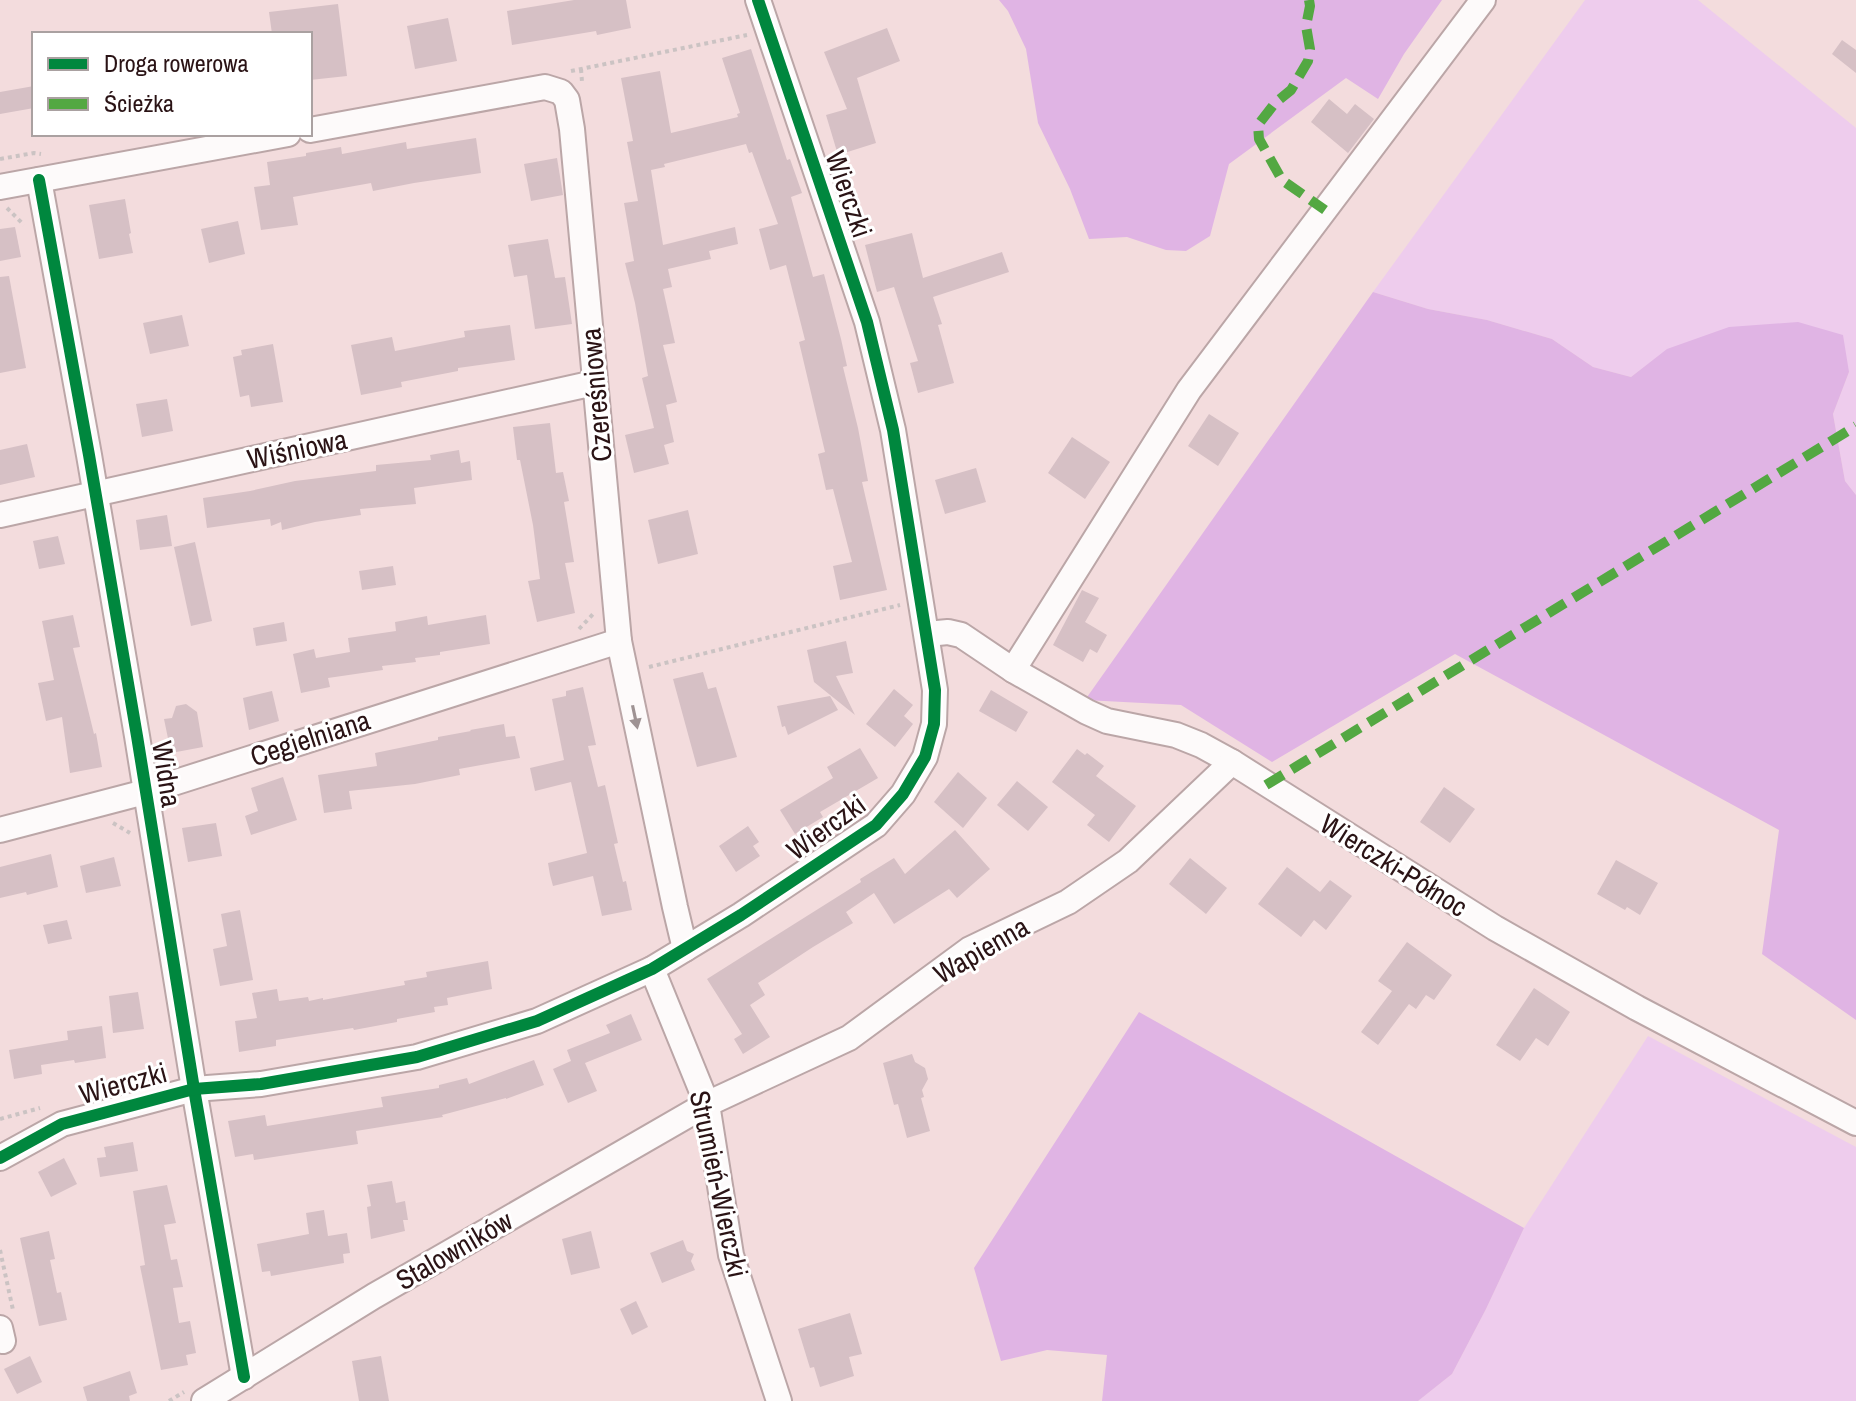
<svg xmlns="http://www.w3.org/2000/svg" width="1856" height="1401" font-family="'Archivo Narrow',sans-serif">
	<rect width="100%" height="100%" fill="#f3dcdd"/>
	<!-- green -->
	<g fill="#eecced">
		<polygon points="1585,0 1698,0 1856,128 1856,495 1845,481 1833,414 1849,372 1668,349 1631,377 1593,367 1552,339 1487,320 1428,309 1373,292"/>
		<polygon points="1648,1036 1856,1147 1856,1401 1418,1401 1452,1374 1486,1309 1524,1228"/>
	</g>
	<!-- forest -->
	<g fill="#e0b4e4">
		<polygon points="999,0 1442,0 1404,54 1378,99 1346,78 1229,164 1210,236 1186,251 1166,250 1127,237 1089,239 1070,189 1038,123 1026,49 1008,11"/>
		<polygon points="1373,292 1428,309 1487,320 1552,339 1593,367 1631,377 1667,349 1729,327 1798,322 1843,335 1849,372 1833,414 1845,481 1856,495 1856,1020 1762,954 1779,830 1455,654 1272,762 1181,705 1085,700"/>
		<polygon points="1139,1012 1524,1228 1486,1309 1452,1374 1418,1401 1102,1401 1107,1355 1047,1350 1001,1361 974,1268"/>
	</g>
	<!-- building -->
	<g fill="#d6c0c5">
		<polygon points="574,0 626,0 631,28 597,35 596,31 512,45 507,11"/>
		<polygon points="338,4 347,76 310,80 310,34 272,34 269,12"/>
		<polygon points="448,18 457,61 415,69 407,26"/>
		<polygon points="887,28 900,61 857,78 876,143 838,155 826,115 847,109 824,52"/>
		<polygon points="1842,40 1856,50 1856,73 1832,54"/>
		<polygon points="751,49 787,160 790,159 802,193 791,197 813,277 824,274 841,339 847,366 843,367 858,428 868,481 862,482 887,590 840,600 833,566 852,562 833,489 826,490 818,454 825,452 799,342 805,340 786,265 770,270 759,229 778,224 752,152 749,153 746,144 664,164 665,167 651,170 663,245 735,227 738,244 709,251 711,259 668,269 672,287 663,289 675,343 663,345 677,402 666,405 674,442 664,445 669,464 634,473 625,435 654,428 642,378 648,376 635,303 625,263 634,261 624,203 638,201 627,142 633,141 621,78 660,71 671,133 738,117 737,114 740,113 722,58"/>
		<polygon points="34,86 34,108 0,114 0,92"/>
		<polygon points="1329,99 1347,114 1355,104 1374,119 1348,153 1311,122"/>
		<polygon points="476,138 481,173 414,183 373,191 371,183 293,197 298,225 261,230 254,187 270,185 267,162 306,156 306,153 341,147 342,154 406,142 407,149"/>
		<polygon points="557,158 563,195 531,201 524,164"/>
		<polygon points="125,199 131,233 129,234 133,253 99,259 89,205"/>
		<polygon points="238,221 245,254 209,263 201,229"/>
		<polygon points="15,227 21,257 0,261 0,229"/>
		<polygon points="912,233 923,278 1002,252 1009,272 933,297 942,324 938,325 954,383 918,393 910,363 918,361 894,287 877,292 865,245"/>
		<polygon points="548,239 555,278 565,277 572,324 535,329 527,275 514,277 508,245"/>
		<polygon points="9,276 26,368 0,373 0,277"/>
		<polygon points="182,315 189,346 150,354 143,323"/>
		<polygon points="510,325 515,360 458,368 458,371 401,382 402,387 361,395 351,345 392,337 395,351 465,337 464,331"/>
		<polygon points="273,344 283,402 251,407 249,395 240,397 233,357 242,355 241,350"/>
		<polygon points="167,399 173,431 142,437 136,404"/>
		<polygon points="1209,414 1239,433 1218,466 1188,446"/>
		<polygon points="550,423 556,473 563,472 569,501 564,502 574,562 565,563 575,613 537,622 528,581 540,579 533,525 520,460 517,460 513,427"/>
		<polygon points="1072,437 1110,462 1085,499 1048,473"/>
		<polygon points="27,444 35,477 0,485 0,450"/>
		<polygon points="459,450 461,463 470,461 472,480 414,488 416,504 360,509 361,515 315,522 282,530 281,522 271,526 270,519 207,528 203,498 250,491 295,481 376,471 376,465 431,460 430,455"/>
		<polygon points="976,468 986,502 945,514 935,480"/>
		<polygon points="688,510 698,554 658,564 648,520"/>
		<polygon points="167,515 172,546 140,550 136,520"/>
		<polygon points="58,536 65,564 39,569 33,541"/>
		<polygon points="195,542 212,621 191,626 174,547"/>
		<polygon points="393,566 396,585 362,590 359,571"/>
		<polygon points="1082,590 1099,598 1085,622 1107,635 1097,653 1090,649 1083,662 1053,645"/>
		<polygon points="73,615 80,647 73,648 94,734 96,733 102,767 70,773 62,717 46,721 38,683 54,680 42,621"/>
		<polygon points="486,615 490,644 440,652 440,655 415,658 416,662 382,666 383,670 328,678 330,687 301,693 293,654 314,649 316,658 350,652 348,638 396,631 395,622 427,616 428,625"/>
		<polygon points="284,622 287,641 256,646 253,628"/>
		<polygon points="846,641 853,673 836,676 855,715 814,682 807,650"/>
		<polygon points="703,672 708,689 716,687 737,757 697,767 673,679"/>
		<polygon points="583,687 596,745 588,746 598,787 605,785 618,843 614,844 623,882 626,881 632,910 602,916 593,876 553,886 550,875 548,863 587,853 571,782 535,791 530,768 564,760 552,699 566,696 566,691"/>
		<polygon points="894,689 913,705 904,716 913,724 895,747 866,724"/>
		<polygon points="991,690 1028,712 1016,732 979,711"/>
		<polygon points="272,691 279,721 249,730 243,698"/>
		<polygon points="830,696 838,710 788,735 785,726 782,727 777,706"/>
		<polygon points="186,704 197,712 203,747 171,753 164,719 172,718 176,706"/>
		<polygon points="504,724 506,737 515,736 520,758 459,769 460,775 415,784 349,791 352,809 324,813 318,775 377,766 375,753 438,740 438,737 471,731 470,730"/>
		<polygon points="860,748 878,778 820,812 823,817 795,834 780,810 833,778 827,767"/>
		<polygon points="1077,749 1085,755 1087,753 1104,766 1096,776 1136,806 1109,842 1087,825 1095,815 1052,782"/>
		<polygon points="958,772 987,798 963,828 934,802"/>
		<polygon points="283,777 297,820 251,835 245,816 258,811 251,788"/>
		<polygon points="1017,781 1048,807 1028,831 997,805"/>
		<polygon points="1444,787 1475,809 1450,843 1420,822"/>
		<polygon points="216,823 222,856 188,862 182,828"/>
		<polygon points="748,826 759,842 753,846 760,856 736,872 719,846"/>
		<polygon points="955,830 990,869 957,898 949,889 894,924 874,893 846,912 853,923 813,947 758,983 765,995 750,1005 770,1037 743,1054 734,1039 742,1034 707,979 861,882 860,879 894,858 905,874"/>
		<polygon points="51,854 58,887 27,895 26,892 0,898 0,867"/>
		<polygon points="114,857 121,886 86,893 80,866"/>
		<polygon points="1190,858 1227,888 1206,914 1169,884"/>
		<polygon points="1616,860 1658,883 1640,915 1627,907 1625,910 1597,894"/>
		<polygon points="1287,867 1320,892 1330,880 1352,896 1326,930 1314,920 1301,937 1258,904"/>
		<polygon points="240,910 253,980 220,986 213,949 227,946 221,914"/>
		<polygon points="67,920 72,939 48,944 43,925"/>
		<polygon points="1407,942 1452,975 1434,1000 1426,995 1416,1009 1409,1004 1378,1045 1361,1032 1392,991 1378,981"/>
		<polygon points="488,961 492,989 447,998 448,1005 434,1007 435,1012 397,1019 397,1022 354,1030 353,1028 276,1040 276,1046 239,1052 235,1021 257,1018 252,993 277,989 279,1001 308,997 309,1001 323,998 323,1000 405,985 404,981 427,977 426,972"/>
		<polygon points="1534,988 1570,1012 1548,1046 1536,1038 1520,1061 1496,1045"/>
		<polygon points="138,992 144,1029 113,1033 109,996"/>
		<polygon points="631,1014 642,1040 585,1063 597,1091 568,1103 553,1069 571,1061 567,1050 610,1033 606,1025"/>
		<polygon points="102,1026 106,1058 75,1063 74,1060 41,1065 42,1074 14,1079 9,1050 68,1040 67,1031"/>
		<polygon points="912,1054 915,1062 925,1068 928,1079 922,1090 924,1097 921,1098 930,1131 907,1138 898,1104 894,1105 883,1063"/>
		<polygon points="534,1060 544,1085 506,1099 506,1098 442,1115 443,1117 356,1131 358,1144 254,1160 253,1154 235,1157 228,1121 265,1115 267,1126 376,1108 383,1107 381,1097 439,1088 439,1085 467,1078 469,1084"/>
		<polygon points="133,1142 138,1171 100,1177 97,1158 106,1157 104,1147"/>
		<polygon points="64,1158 77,1184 51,1197 38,1172"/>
		<polygon points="392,1181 396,1203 405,1201 408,1220 403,1220 405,1231 371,1239 367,1207 371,1206 367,1185"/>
		<polygon points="167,1185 176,1223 164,1225 171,1260 177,1259 183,1287 173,1288 179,1323 190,1321 196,1353 186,1355 188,1365 161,1370 140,1266 145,1265 133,1191"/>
		<polygon points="324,1210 328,1236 347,1233 350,1253 343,1254 344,1263 271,1276 270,1271 262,1272 257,1244 309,1234 306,1213"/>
		<polygon points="49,1231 55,1259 50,1260 57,1293 61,1292 67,1320 39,1326 20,1238"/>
		<polygon points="591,1231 600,1268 571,1275 562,1239"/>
		<polygon points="683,1240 687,1251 694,1254 691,1261 695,1270 662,1283 650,1253"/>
		<polygon points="636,1301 648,1327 632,1335 620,1309"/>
		<polygon points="850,1313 862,1354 849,1357 854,1376 820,1387 814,1367 810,1368 798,1329"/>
		<polygon points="30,1356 42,1382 17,1394 4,1369"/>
		<polygon points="381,1356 389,1401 359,1401 352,1361"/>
		<polygon points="130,1371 137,1393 129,1396 130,1401 87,1401 83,1387"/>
	</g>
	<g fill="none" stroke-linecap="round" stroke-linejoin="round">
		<defs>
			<g id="minor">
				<polyline points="310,130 545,87 561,92 567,100 572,129 619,641 675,907 685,949"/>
				<polyline points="39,180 89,455 137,736 194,1089 244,1377"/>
				<polyline points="0,187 288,134"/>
				<polyline points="0,515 594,383"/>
				<polyline points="927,634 948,632 961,635 1013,670 1087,712 1107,721 1176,735 1201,745 1232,762 1495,928 1637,1008 1856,1123"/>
				<polyline points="1013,670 1189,390 1483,0"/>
				<polyline points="0,830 145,792 619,641"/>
				<polyline points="652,969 707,1104 731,1255 779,1401"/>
				<polyline points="0,1158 62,1124 194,1089 261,1084 417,1057 537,1021 652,969 741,915 876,825 903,794 925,757 934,724 935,690 893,430 867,322 758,0"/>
				<polyline points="0,1328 3,1341"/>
				<polyline points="204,1401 374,1296 707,1104 849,1038 970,949 1068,902 1128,861 1232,762"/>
			</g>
		</defs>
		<!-- minor casing -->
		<use href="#minor" stroke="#bba6a7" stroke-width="28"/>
		<!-- path -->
		<g stroke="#cbc3c3" stroke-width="4" stroke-dasharray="4 4" stroke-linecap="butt">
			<polyline points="581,69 582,82"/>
			<polyline points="571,71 747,35"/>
			<polyline points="0,159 34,153 41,154"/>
			<polyline points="7,208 24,225"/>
			<polyline points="579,629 595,612"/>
			<polyline points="649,667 900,605"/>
			<polyline points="113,823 130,833"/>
			<polyline points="0,1119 40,1108"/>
			<polyline points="0,1250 13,1310"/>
			<polyline points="169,1401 184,1392"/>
		</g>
		<!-- minor -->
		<use href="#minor" stroke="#fdfafa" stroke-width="24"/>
		<!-- quiet -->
		<g stroke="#53a842" stroke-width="10" stroke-dasharray="20 10" stroke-linecap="butt">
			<polyline points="1309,0 1310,6 1306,26 1310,49 1308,61 1291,90 1275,103 1258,125 1259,139 1282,180 1325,210"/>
			<polyline points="1266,785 1856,426"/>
		</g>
		<defs>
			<g id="cycleway">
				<polyline points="39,180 89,455 137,736 194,1089 244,1377"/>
				<polyline points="0,1158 62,1124 194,1089 261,1084 417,1057 537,1021 652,969 741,915 876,825 903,794 925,757 934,724 935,690 893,430 867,322 758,0"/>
			</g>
		</defs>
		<!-- cycleway casing -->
		<use href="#cycleway" stroke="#fff" stroke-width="17"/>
		<!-- cycleway -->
		<use href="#cycleway" stroke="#00873e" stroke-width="12"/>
	</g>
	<!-- one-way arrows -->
	<defs><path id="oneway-solid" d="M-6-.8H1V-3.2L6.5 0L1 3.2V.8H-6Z" transform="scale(2)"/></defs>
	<use fill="#9e9293" href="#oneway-solid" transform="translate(635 717) rotate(78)"/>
	<g text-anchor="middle" stroke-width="6" stroke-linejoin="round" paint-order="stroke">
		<!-- street labels -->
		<g font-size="28" fill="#2a1315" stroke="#fff">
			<text transform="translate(849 194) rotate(71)" y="10">Wierczki</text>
			<text transform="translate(596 395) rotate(-95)" y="10">Czereśniowa</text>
			<text transform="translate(297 449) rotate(-12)" y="10">Wiśniowa</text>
			<text transform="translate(310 738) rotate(-18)" y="10">Cegielniana</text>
			<text transform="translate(167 774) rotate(81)" y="10">Widna</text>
			<text transform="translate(826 827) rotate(-36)" y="10">Wierczki</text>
			<text transform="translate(1394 865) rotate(32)" y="10">Wierczki-Północ</text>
			<text transform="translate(981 950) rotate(-30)" y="10">Wapienna</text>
			<text transform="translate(123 1083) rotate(-15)" y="10">Wierczki</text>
			<text transform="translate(719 1184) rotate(78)" y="10">Strumień-Wierczki</text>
			<text transform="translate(454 1250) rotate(-30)" y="10">Stalowników</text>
		</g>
	</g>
	<!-- legend -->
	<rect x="32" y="32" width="280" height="104" fill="#ffffff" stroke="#aaa1a1" stroke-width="2"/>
	<rect x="48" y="58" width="40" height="12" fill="#00873e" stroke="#aaa1a1" stroke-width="2"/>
	<text x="104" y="72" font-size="24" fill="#2a1315">Droga rowerowa</text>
	<rect x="48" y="98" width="40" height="12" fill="#53a842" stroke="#aaa1a1" stroke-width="2"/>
	<text x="104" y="112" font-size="24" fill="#2a1315">Ścieżka</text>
</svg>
